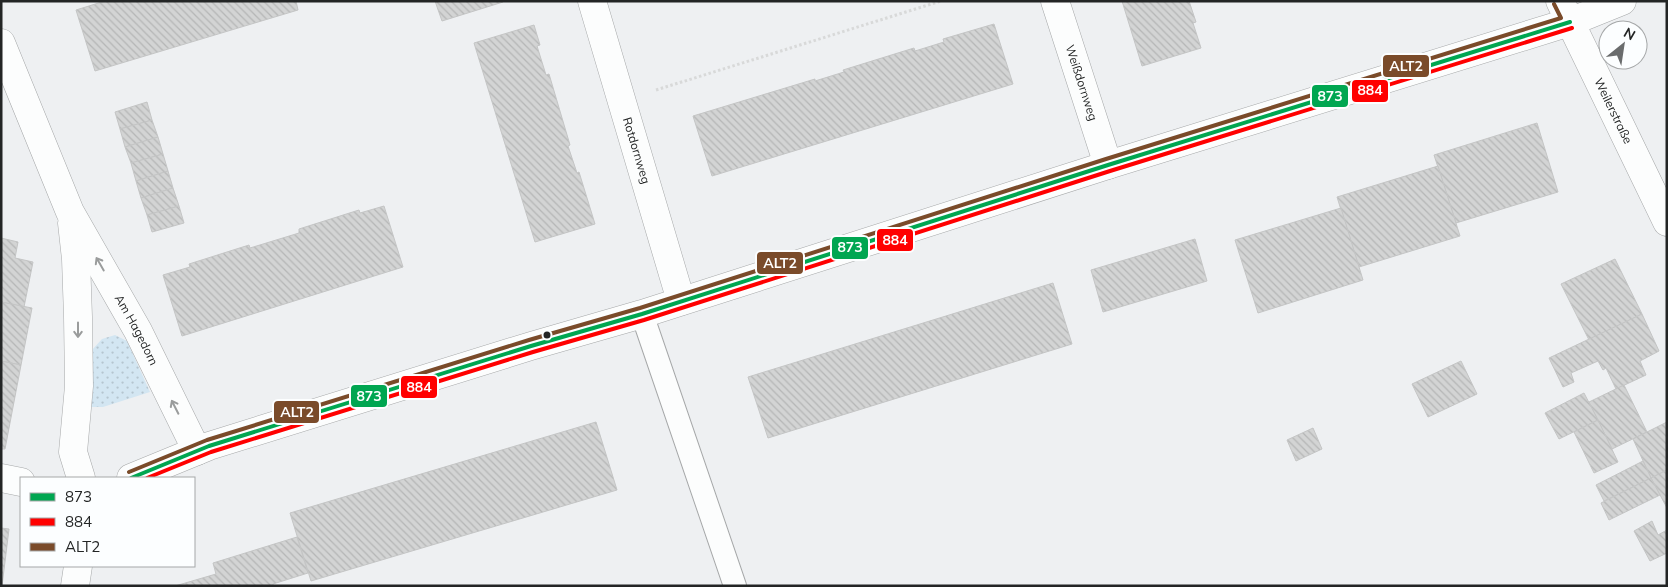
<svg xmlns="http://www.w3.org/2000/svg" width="1668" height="587" font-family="Mulish,sans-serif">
	<defs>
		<pattern id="grass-dots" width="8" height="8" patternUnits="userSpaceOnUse" patternTransform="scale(1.25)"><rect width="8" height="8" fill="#d3e6f2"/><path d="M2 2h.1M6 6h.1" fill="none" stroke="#b5c5cf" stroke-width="1.8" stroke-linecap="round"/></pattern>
		<pattern id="building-back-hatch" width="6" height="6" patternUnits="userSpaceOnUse" patternTransform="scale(1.25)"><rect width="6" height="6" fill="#d3d4d4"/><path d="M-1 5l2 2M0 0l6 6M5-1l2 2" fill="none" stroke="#b5b6b6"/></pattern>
	</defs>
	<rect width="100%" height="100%" fill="#eef0f2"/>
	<!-- grass -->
	<polygon fill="url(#grass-dots)" points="115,335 127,341 150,392 103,407 88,407 92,350 102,339"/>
	<!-- building -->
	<g fill="url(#building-back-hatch)" stroke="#c4c5c5">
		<polygon points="105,1 296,1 298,10 95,71 76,10"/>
		<polygon points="435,1 503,1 503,2 442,21"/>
		<polygon points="1122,1 1189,1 1196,22 1193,23 1201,48 1142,66"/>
		<polygon points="994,24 1013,84 712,176 693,116 815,79 815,81 844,72 843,70 914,48 915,51 944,42 943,39"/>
		<polygon points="534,25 540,45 537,46 546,75 549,74 570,145 568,146 577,173 579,172 595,224 535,242 474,43"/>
		<polygon points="147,102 152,120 120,129 115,112"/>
		<polygon points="152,120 158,137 125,147 120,129"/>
		<polygon points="1537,123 1558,192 1456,223 1434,155"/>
		<polygon points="158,137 163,154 131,163 125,147"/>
		<polygon points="163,154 168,171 136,181 131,163"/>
		<polygon points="1438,166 1460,236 1359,267 1337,197"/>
		<polygon points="168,171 173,188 141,198 136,181"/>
		<polygon points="173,188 179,206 147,215 141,198"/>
		<polygon points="179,206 184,223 152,232 147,215"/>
		<polygon points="384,206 403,267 182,336 163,275 190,267 189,264 249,245 250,248 299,233 299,229 359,210 360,213"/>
		<polygon points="1341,208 1363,280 1258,313 1235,240"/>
		<polygon points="1,238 18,242 15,258 33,262 24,307 1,302"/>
		<polygon points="1195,239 1207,281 1103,312 1091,270"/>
		<polygon points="1615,259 1642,314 1589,340 1561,284"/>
		<polygon points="1053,283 1072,344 768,438 748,377"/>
		<polygon points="1,302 32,308 21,365 1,361"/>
		<polygon points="1642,314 1659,351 1640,361 1646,375 1616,389 1606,368 1603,370 1598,361 1571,373 1574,382 1563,387 1549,358"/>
		<polygon points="1,361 21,365 5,449 1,449"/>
		<polygon points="1461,361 1477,394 1428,417 1412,384"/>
		<polygon points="1624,385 1647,432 1612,449 1589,402"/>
		<polygon points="1584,393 1598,420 1559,439 1545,413"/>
		<polygon points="1598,420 1618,462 1594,473 1574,432"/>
		<polygon points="596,422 617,490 311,581 290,513"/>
		<polygon points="1667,422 1667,470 1651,478 1633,439"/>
		<polygon points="1313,428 1322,449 1296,461 1287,440"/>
		<polygon points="1643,461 1651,478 1604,501 1596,485"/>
		<polygon points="1667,470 1667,508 1651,478"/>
		<polygon points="1651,478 1660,495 1609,520 1601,503"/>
		<polygon points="1652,521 1658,535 1667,530 1667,553 1650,561 1634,531"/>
		<polygon points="1,528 9,529 2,586 1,586"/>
		<polygon points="297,537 308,573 273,584 273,586 175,586 216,574 213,563"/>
	</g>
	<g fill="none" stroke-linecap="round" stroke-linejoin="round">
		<defs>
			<polyline id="service" points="642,314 735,586"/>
			<g id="minor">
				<path id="s1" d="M592,1L681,301"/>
				<path id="s2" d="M1055,1L1108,165"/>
				<path id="s3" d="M1560,1L1667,222"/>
				<path id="s4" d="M1,43L70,212L138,331L197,451"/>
				<polyline points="72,223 76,259 78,317 79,386 73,452 81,478"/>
				<polyline points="1,478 21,482"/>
				<polyline points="131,478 209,446 531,346 642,314 1108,165 1570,22 1622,1"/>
				<polyline points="75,586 78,566"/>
			</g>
		</defs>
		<!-- service casing -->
		<use href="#service" stroke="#a6a8a9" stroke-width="24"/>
		<!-- minor casing -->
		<use href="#minor" stroke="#a6a8a9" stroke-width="29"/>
		<!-- path -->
		<polyline stroke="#d8d9d9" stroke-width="3" stroke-dasharray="2.5 2.5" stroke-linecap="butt" points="656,90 941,1"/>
		<!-- service -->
		<use href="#service" stroke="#fcfdfd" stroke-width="22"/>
		<!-- minor -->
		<use href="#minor" stroke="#fcfdfd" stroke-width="28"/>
		<defs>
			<polyline id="bus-1" points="131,478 209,446 531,346 642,314 1108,165 1570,22"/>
			<polyline id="bus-2" points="147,478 211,452 533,352 644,320 1110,171 1572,28"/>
			<polyline id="bus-3" points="129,472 207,440 529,340 640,308 1106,159 1561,18 1554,4"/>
		</defs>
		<!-- bus-1 casing -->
		<use href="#bus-1" stroke="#fcfeff" stroke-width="8"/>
		<!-- bus-2 casing -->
		<use href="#bus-2" stroke="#fcfeff" stroke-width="8"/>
		<!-- bus-3 casing -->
		<use href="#bus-3" stroke="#fcfeff" stroke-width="8"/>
		<!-- bus-1 -->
		<use href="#bus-1" stroke="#00a651" stroke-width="4"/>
		<!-- bus-2 -->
		<use href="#bus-2" stroke="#f00" stroke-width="4"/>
		<!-- bus-3 -->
		<use href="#bus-3" stroke="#7a4b2a" stroke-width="4"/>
	</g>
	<!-- one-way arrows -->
	<defs><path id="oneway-shaft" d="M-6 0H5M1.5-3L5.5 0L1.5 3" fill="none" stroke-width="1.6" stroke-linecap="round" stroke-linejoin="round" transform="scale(1.25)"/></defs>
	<g stroke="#9a9c9c">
		<use href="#oneway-shaft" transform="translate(100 264) rotate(-120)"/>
		<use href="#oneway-shaft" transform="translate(78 330) rotate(90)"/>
		<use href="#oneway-shaft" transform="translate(175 407) rotate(-117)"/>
	</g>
	<!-- markers -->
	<circle fill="#232525" stroke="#fcfeff" stroke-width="2" cx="547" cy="335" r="4.5"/>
	<g text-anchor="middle" stroke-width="4" stroke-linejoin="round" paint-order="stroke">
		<!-- street labels -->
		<g font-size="12" fill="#232525" stroke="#fcfeff">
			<text dy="4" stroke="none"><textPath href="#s2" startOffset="86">Weißdornweg</textPath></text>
			<text dy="4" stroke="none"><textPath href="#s3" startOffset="122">Weilerstraße</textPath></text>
			<text dy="4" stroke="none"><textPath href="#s1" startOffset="156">Rotdornweg</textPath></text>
			<text dy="4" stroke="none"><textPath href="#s4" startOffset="318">Am Hagedorn</textPath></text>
		</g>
	</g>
	<g stroke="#fcfeff" stroke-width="2">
		<rect x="1382" y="54" width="48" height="24" rx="5" fill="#7a4b2a"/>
		<rect x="1351" y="79" width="38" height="24" rx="5" fill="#f00"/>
		<rect x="1311" y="84" width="38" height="24" rx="5" fill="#00a651"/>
		<rect x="876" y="228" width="38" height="24" rx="5" fill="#f00"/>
		<rect x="831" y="236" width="38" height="24" rx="5" fill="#00a651"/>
		<rect x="756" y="251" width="48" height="24" rx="5" fill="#7a4b2a"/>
		<rect x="400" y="375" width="38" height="24" rx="5" fill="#f00"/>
		<rect x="350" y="384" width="38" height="24" rx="5" fill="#00a651"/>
		<rect x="273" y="400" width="47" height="24" rx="5" fill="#7a4b2a"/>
	</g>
	<g font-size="14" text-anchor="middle" font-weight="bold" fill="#fff">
		<text x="1406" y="71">ALT2</text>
		<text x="1370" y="95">884</text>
		<text x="1330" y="101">873</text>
		<text x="895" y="245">884</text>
		<text x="850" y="252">873</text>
		<text x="780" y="268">ALT2</text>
		<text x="419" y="392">884</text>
		<text x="369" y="401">873</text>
		<text x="297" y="417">ALT2</text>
	</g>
	<!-- border -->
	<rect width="1668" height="587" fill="none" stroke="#232525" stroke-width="5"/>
	<!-- legend -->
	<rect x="20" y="477" width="175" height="90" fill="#fcfeff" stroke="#a5a7a8"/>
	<rect x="30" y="493" width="25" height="8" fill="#00a651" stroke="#a5a7a8"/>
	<text x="65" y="502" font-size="15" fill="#232525">873</text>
	<rect x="30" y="518" width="25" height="8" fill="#ff0000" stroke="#a5a7a8"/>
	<text x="65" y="527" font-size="15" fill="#232525">884</text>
	<rect x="30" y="543" width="25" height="8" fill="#7a4b2a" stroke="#a5a7a8"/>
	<text x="65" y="552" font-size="15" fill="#232525">ALT2</text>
	<!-- north arrow -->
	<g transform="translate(1623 45) rotate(30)"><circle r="24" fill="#fcfeff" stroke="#a5a7a8"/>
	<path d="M0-4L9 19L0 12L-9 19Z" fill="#6a6c6d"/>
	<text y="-8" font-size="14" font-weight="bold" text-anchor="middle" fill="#232525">N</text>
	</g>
</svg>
